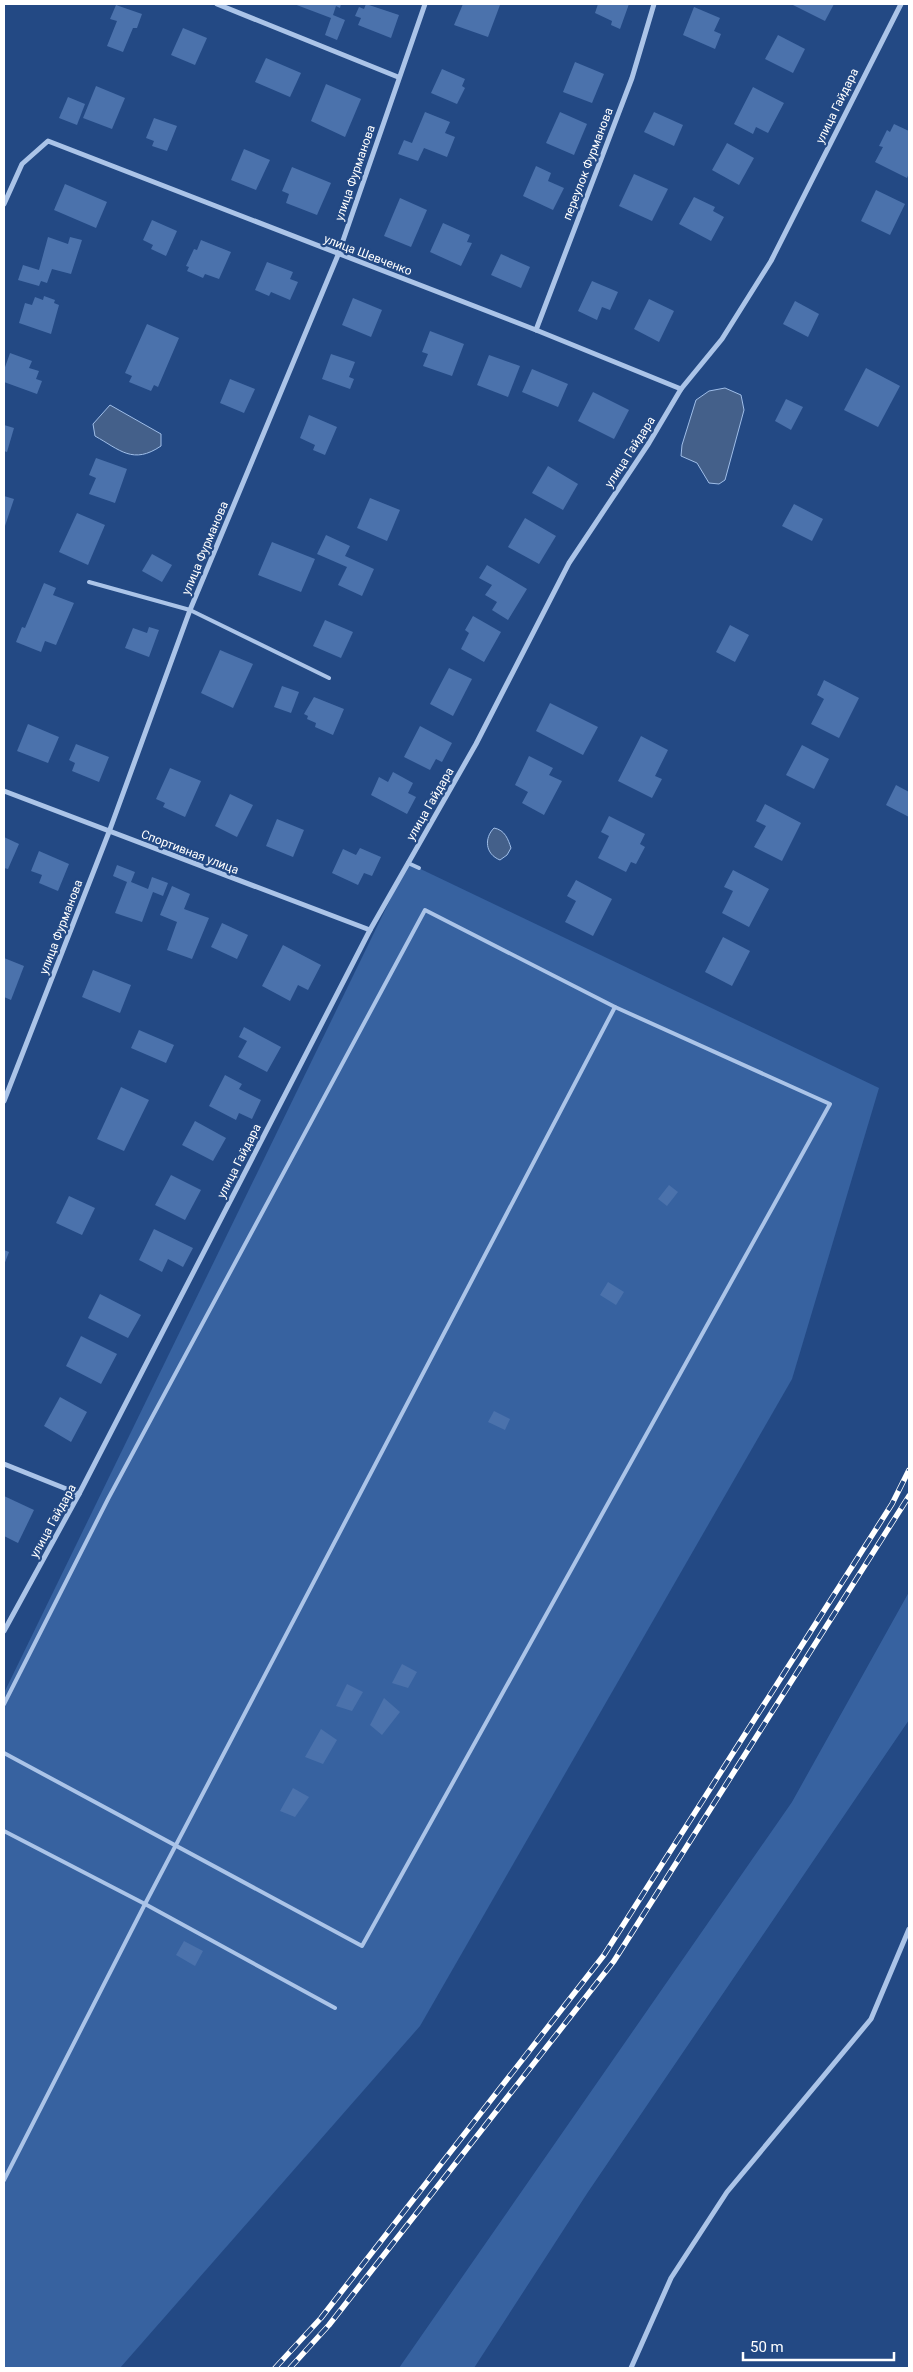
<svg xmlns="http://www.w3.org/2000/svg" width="913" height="2372" font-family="Roboto,sans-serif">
	<rect width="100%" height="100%" fill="#234984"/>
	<!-- green -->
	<g fill="#3762a0">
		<polygon points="408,863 879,1088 792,1379 420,2026 120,2368 4,2368 4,1693"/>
		<polygon points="909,1592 909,1720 588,2192 474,2368 399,2368 792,1802"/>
	</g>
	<!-- water -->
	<g fill="#44608a" stroke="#9fbee9">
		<polygon points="725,388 741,395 744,410 725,480 719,484 709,483 697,463 681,456 682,445 696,400 709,391"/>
		<path d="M110,405L161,434V446C133,465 120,450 95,436L93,424Z"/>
		<path d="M494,828C505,830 508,839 511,848L507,855L500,860C485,854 484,838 494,828Z"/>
	</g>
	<!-- building -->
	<g fill="#4b72ac">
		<polygon points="294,4 341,4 340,8 336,6 333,15 345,20 337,40 325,35 331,18"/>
		<polygon points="366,4 399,15 391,38 358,25 361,18 355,16 359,7 364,9"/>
		<polygon points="463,4 500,5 488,37 454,25"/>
		<polygon points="598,4 629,4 620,29 611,25 612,21 595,13"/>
		<polygon points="791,4 834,4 825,21"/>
		<polygon points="116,5 142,14 137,28 133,28 123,52 107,46 117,21 110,19"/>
		<polygon points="694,7 720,18 714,31 721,34 715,49 683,35"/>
		<polygon points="183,28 207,38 195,65 171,55"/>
		<polygon points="778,35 805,49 793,73 765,59"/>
		<polygon points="266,58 301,73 290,97 255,82"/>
		<polygon points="575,62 604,74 592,103 563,92"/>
		<polygon points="442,69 465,79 462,86 465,88 457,104 431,93"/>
		<polygon points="326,84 361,99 345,137 311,121"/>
		<polygon points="96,86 125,98 112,129 83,118"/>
		<polygon points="753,87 784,103 768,133 756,127 753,134 734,124"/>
		<polygon points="68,97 85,104 77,125 59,118"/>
		<polygon points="425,112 450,122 445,133 455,137 447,157 424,148 418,161 398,154 404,140 412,143"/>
		<polygon points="560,112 587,124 574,155 546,143"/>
		<polygon points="654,112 683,125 674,146 644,132"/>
		<polygon points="154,118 177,126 167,151 152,146 154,141 146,138"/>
		<polygon points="894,124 909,131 909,173 907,178 875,162 883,147 879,146 887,130 890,132"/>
		<polygon points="727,143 754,158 739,185 712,170"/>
		<polygon points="244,149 270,160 256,190 231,180"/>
		<polygon points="536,166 551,173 548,181 564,188 553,210 523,196"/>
		<polygon points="292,167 331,183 317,215 286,203 289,194 282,191"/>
		<polygon points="634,174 668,189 652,221 619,206"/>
		<polygon points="65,184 107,202 96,228 54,210"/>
		<polygon points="876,190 905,204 890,235 861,221"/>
		<polygon points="694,197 715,207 713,211 724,217 711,241 679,224"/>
		<polygon points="400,198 427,210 411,247 384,236"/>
		<polygon points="152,220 177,231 166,256 151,249 153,245 143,240"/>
		<polygon points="443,223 470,235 467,242 472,243 461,266 430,252"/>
		<polygon points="48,237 68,244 70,237 82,240 71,274 52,269 47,283 41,281 39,286 18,280 23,265 39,270"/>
		<polygon points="201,240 231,252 219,279 205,274 203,278 187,271 189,267 186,266 194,249 197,250"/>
		<polygon points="501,254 530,267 521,288 491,275"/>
		<polygon points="267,262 293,272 290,279 298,282 290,300 271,292 269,296 255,290"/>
		<polygon points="592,281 618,292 610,310 602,307 597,320 578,311"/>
		<polygon points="44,296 55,300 54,303 59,305 51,334 19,323 25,303 32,305 35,297 43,300"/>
		<polygon points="353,298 382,310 371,337 342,325"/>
		<polygon points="649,299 674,311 659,342 634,329"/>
		<polygon points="795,301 819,314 808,337 783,324"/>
		<polygon points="147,324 179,338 158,387 154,385 151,391 129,382 132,376 125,373"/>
		<polygon points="430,331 464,344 452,376 423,366 428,354 422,352"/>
		<polygon points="10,353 32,361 29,368 39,371 36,379 42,381 37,394 4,382 4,370"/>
		<polygon points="331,354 355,362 349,377 354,379 350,389 322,379"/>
		<polygon points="489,355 520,366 508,397 477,385"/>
		<polygon points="866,368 900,386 878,427 844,410"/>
		<polygon points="532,369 568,384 558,407 522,392"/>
		<polygon points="230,379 255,389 244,413 220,403"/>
		<polygon points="593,392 629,410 614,439 578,421"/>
		<polygon points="786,399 803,407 791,430 775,421"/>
		<polygon points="309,415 337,427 325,455 313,450 315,445 300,438"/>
		<polygon points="4,425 14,428 7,452 4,451"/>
		<polygon points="96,458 127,469 115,503 89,494 96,478 89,475"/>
		<polygon points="548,466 578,484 563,510 532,493"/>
		<polygon points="4,496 14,499 5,526 4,525"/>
		<polygon points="370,498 400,510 387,541 357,528"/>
		<polygon points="794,504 823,519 812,541 782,526"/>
		<polygon points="77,513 105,525 88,565 59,552"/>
		<polygon points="525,518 556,536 539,564 508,547"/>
		<polygon points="326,535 350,546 345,556 374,569 362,596 338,585 347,567 317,554"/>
		<polygon points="272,542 315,559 301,592 258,575"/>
		<polygon points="152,554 172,565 162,582 142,571"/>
		<polygon points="487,565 527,589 508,620 492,610 497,602 485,595 492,585 479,578"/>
		<polygon points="44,583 56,588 53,595 74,603 56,645 45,641 41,652 16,642 22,627 25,628"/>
		<polygon points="473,616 501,632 484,662 461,649 469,633 465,630"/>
		<polygon points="325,620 353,632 341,658 313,646"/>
		<polygon points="730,625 749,635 735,662 716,652"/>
		<polygon points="149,627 159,630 149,657 125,648 133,628 147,633"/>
		<polygon points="220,650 253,664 233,708 201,693"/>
		<polygon points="449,668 472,679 453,716 430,704"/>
		<polygon points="824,680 859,698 839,738 811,724 824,699 817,695"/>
		<polygon points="282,686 299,692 291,713 274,707"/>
		<polygon points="314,697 344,709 333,735 315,727 316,723 307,719 308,716 304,714"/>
		<polygon points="550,703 598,727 583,755 536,731"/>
		<polygon points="28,724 59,737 48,763 17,751"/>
		<polygon points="420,726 452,743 442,762 436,759 430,770 404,757"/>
		<polygon points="641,736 668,750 655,776 662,779 652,798 618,781"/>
		<polygon points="76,744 109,757 99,782 72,771 75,763 69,760"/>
		<polygon points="802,745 829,759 814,789 786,775"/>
		<polygon points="529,756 553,768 549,775 562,781 544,815 522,803 528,792 515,785"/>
		<polygon points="170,768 201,781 185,817 163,807 165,803 156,799"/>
		<polygon points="393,772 413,783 408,793 416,797 407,814 371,795 379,777 388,782"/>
		<polygon points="896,785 909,792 909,817 886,805"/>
		<polygon points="230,794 253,805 237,837 215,826"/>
		<polygon points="765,804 801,823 782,861 754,847 766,826 756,821"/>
		<polygon points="609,816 645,834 640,844 645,847 636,864 631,862 626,872 598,858 609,836 601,832"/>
		<polygon points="277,819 304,830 293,857 266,846"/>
		<polygon points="4,837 19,844 8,869 4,868"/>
		<polygon points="360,848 381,857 372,876 364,873 358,885 332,873 343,849 356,855"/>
		<polygon points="39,851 69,864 58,891 39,883 42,875 31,871"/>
		<polygon points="117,865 135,872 131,882 148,889 152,877 168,883 163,896 153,892 142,922 115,913 127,882 113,876"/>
		<polygon points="733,870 769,889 749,927 722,913 733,891 724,887"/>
		<polygon points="576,880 612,899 593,936 565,922 576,901 567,896"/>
		<polygon points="172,886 190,894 184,909 209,918 192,959 167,950 177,922 160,915"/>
		<polygon points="222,923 248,935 237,959 211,947"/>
		<polygon points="723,937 750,951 732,986 705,972"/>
		<polygon points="283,945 321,965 308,990 298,985 290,1001 262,986"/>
		<polygon points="4,958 24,966 11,1000 4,997"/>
		<polygon points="93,970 131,985 120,1013 82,997"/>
		<polygon points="244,1027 281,1047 267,1072 238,1057 247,1041 239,1037"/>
		<polygon points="139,1030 174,1045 166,1063 131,1048"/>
		<polygon points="225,1075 242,1084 239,1089 261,1100 252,1119 239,1113 236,1120 209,1106"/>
		<polygon points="121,1087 149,1100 124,1151 97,1139"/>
		<polygon points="195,1121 226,1138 213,1161 182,1145"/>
		<polygon points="171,1175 201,1190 185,1220 155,1205"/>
		<polygon points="669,1185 678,1192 667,1206 658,1199"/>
		<polygon points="69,1196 95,1208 82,1235 56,1223"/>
		<polygon points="154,1229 193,1248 183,1267 168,1259 162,1272 139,1260"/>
		<polygon points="4,1250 9,1252 4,1265"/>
		<polygon points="608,1282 624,1292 616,1305 600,1295"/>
		<polygon points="100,1294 141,1315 128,1338 88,1318"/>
		<polygon points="81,1336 117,1354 101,1384 66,1366"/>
		<polygon points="60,1397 87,1412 71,1442 44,1426"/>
		<polygon points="494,1411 510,1419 505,1430 488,1422"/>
		<polygon points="4,1496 34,1510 18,1543 4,1536"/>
		<polygon points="402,1664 417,1672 408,1688 392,1683"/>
		<polygon points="347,1684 363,1692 352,1711 336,1706"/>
		<polygon points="384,1698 400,1712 382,1735 370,1725"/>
		<polygon points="321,1729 337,1740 323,1764 305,1757"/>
		<polygon points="293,1788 309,1797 295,1817 280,1811"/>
		<polygon points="184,1941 203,1951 195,1966 176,1955"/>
	</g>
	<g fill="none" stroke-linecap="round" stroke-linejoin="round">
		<!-- service -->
		<g stroke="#abc4e8" stroke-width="4">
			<polyline points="89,582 190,610 329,678"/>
			<polyline points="408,863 419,868"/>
			<polyline points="4,1704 108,1499 425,910 615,1007 830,1104 362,1946 4,1753"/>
			<polyline points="4,1831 145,1904 335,2008"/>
			<polyline points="4,2180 145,1904 615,1007"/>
		</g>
		<!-- minor -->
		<g stroke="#abc4e8" stroke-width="5">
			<polyline points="217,4 398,77"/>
			<polyline points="4,204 22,164 48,141 536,330 681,389"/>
			<polyline points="536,330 632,78 654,4"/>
			<polyline points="4,791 370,930"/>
			<polyline points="4,1101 109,832 190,610 338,255 425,4"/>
			<polyline points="4,1464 79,1494"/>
			<polyline points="4,1631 79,1494 370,930 476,744 569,563 649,443 681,389 722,339 771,261 901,4"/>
			<polyline points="631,2368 671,2278 727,2192 871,2019 909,1929"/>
		</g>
		<defs>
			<g id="rail">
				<polyline points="275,2368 321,2318 604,1955 892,1504 909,1470"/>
				<polyline points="290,2368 329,2325 614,1961 909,1496"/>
			</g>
		</defs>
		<!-- rail casing -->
		<use href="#rail" stroke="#fff" stroke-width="5.5"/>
		<!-- rail -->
		<use href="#rail" stroke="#234984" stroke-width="4" stroke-dasharray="11" stroke-linecap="butt"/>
	</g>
	<g text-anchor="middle" stroke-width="4.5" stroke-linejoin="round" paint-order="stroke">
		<!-- street labels -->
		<g font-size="12" fill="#fff" stroke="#234984">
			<text transform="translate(837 106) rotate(-64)" y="4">улица Гайдара</text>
			<text transform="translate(588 164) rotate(-69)" y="4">переулок Фурманова</text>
			<text transform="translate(355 173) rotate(-71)" y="4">улица Фурманова</text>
			<text transform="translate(368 255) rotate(21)" y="4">улица Шевченко</text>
			<text transform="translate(630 452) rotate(-57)" y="4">улица Гайдара</text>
			<text transform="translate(205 548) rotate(-67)" y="4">улица Фурманова</text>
			<text transform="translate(430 804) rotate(-60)" y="4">улица Гайдара</text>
			<text transform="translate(190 852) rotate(21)" y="4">Спортивная улица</text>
			<text transform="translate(61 927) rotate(-69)" y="4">улица Фурманова</text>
			<text transform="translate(239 1161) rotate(-63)" y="4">улица Гайдара</text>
			<text transform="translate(53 1521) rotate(-61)" y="4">улица Гайдара</text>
		</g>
	</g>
	<!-- border -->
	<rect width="913" height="2372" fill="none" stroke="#ffffff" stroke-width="10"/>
	<!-- scale -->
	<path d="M743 2352v8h151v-8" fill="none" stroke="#ffffff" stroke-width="2.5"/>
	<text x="750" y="2352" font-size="15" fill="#ffffff" stroke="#234984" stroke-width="4" paint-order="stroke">50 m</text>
</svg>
